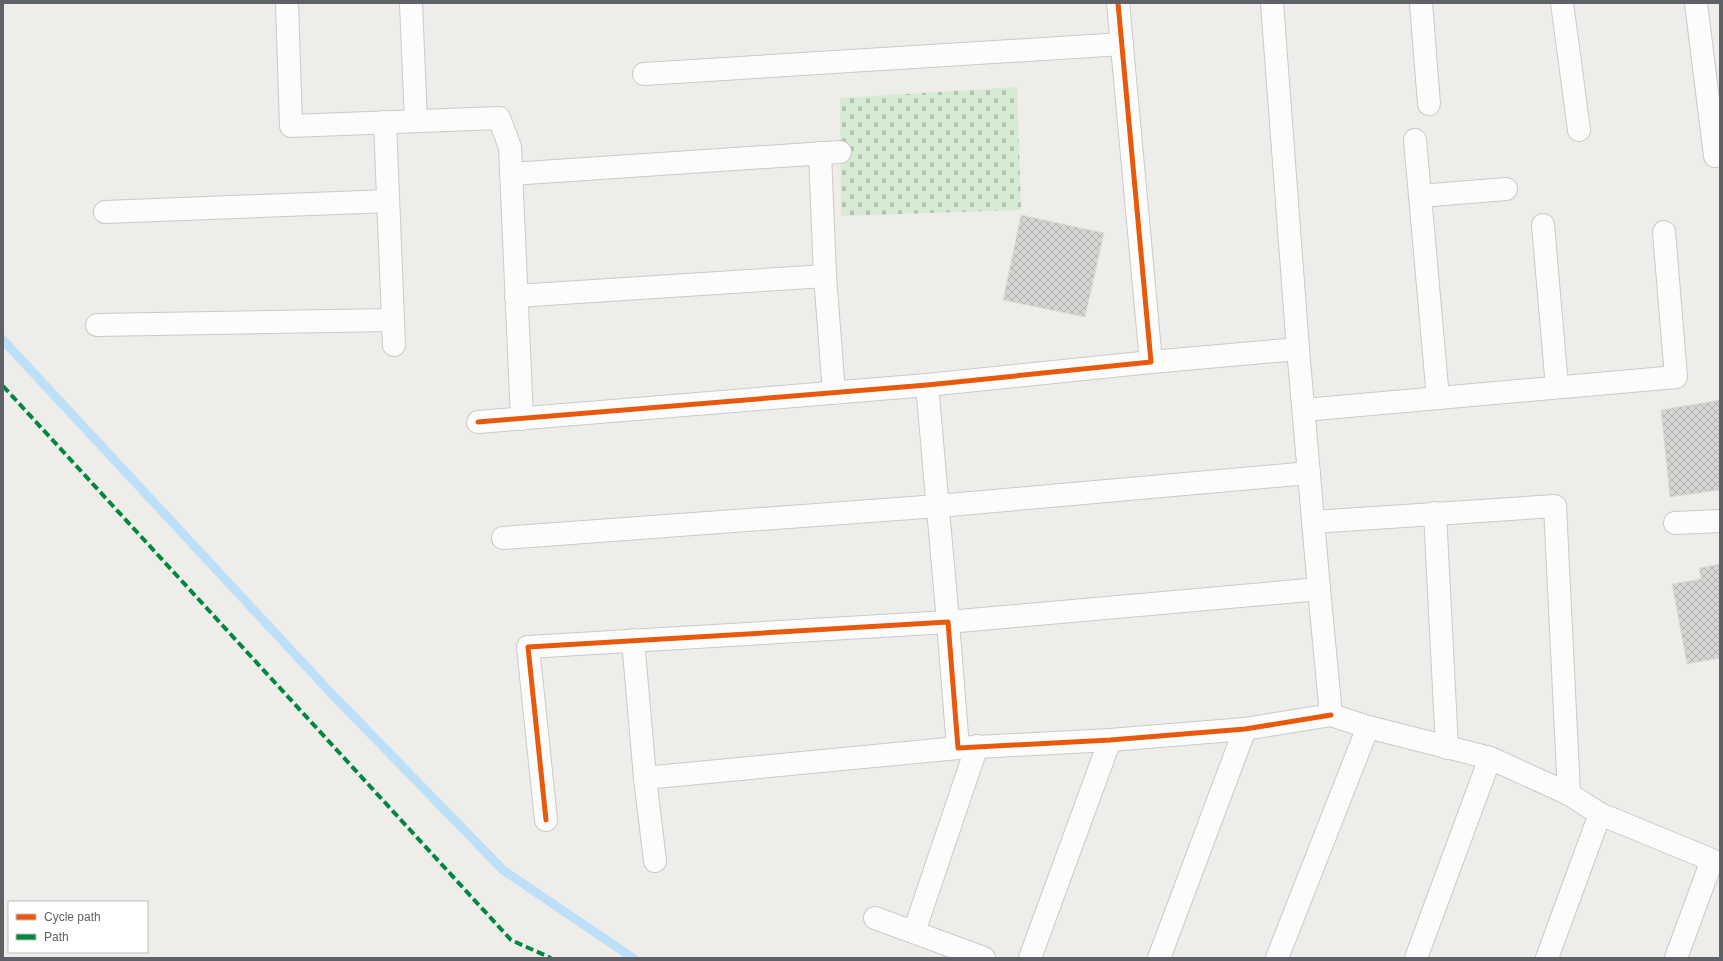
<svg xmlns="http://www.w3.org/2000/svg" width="1723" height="961" font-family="Helvetica,sans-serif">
	<defs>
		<pattern id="cemetery-stones" width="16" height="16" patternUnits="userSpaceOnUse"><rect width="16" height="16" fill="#d7ebd4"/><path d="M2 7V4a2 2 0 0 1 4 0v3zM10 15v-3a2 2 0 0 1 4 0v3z" fill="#b2c2b0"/></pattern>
		<pattern id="building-cross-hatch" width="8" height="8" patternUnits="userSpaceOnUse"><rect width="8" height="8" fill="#d6d5d3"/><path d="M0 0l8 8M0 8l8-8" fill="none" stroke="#b1b0af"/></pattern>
	</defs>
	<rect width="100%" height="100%" fill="#efede9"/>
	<!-- cemetery -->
	<polygon fill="url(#cemetery-stones)" points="1017,87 1021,210 841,216 840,98"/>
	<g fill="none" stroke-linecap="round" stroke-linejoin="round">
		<!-- stream -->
		<polyline stroke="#bde0f8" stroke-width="9" points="3,340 329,691 503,870 633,958"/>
	</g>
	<!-- building -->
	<g fill="url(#building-cross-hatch)" stroke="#dedcd8">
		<polygon points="1021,215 1104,233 1085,317 1003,300"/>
		<polygon points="1720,400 1720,490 1670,497 1661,410"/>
		<polygon points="1720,564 1720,658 1687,664 1672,584 1701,579 1699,568"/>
	</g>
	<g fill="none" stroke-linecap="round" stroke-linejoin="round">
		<defs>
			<g id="minor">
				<polyline points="287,3 291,126 499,118 510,147 522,419"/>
				<polyline points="411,3 416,121"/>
				<polyline points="1272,3 1298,349"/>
				<polyline points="1421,3 1429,104"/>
				<polyline points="1562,3 1579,130"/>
				<polyline points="1696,3 1715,156"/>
				<polyline points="644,74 1122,44"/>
				<polyline points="385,122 394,345"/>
				<polyline points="1415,140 1438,398"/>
				<polyline points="820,153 825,276 834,393"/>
				<polyline points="511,174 840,152"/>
				<polyline points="1420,196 1506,189"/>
				<polyline points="105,212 388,201"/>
				<polyline points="1543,225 1557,387"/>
				<polyline points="516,296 825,276"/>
				<polyline points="97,325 393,320"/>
				<polyline points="927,385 948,622 1319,589 1298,349 1151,362"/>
				<polyline points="1304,410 1676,377 1664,232"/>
				<polyline points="478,422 927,385 1151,362 1118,3"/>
				<polyline points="1435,513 1447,748"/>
				<polyline points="1313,522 1555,506 1569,794 1490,758 1368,727"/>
				<polyline points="1675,523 1720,521"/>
				<polyline points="503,538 938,506 1309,473"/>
				<polyline points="633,640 645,778 655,861"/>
				<polyline points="645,778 958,748"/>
				<polyline points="1569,794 1600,814 1712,860 1676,958"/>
				<polyline points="546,820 528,647 948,622 958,748 1110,740 1245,729 1331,715"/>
				<polyline points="875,918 984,958"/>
				<polyline points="914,932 977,746"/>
				<polyline points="1030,958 1110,740"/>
				<polyline points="1159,958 1245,729"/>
				<polyline points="1277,958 1368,727 1331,715 1319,589"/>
				<polyline points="1416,958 1490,758"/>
				<polyline points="1547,958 1600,814"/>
			</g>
		</defs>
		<!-- minor casing -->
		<use href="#minor" stroke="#cacac9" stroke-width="24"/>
		<!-- minor -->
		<use href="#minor" stroke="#fdfcfc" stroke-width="22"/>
		<!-- quiet -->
		<polyline stroke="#00873e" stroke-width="4" stroke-dasharray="8 4" stroke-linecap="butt" points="3,386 511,940 551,958"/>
		<defs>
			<g id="cycleway">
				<polyline points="478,422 927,385 1151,362 1118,3"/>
				<polyline points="546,820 528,647 948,622 958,748 1110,740 1245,729 1331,715"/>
			</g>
		</defs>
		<!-- cycleway casing -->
		<use href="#cycleway" stroke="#fff" stroke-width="8"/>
		<!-- cycleway -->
		<use href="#cycleway" stroke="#e8590c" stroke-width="5"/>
	</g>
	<!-- border -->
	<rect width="1723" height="961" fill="none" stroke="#5e6268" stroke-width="8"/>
	<!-- legend -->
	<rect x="8" y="901" width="140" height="52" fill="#ffffff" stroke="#bfc0c3"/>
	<rect x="16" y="914" width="20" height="6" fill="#e8590c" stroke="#bfc0c3"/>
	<text x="44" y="921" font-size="12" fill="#5e6268">Cycle path</text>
	<rect x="16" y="934" width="20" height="6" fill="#00873e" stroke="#bfc0c3"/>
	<text x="44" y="941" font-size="12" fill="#5e6268">Path</text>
</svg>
